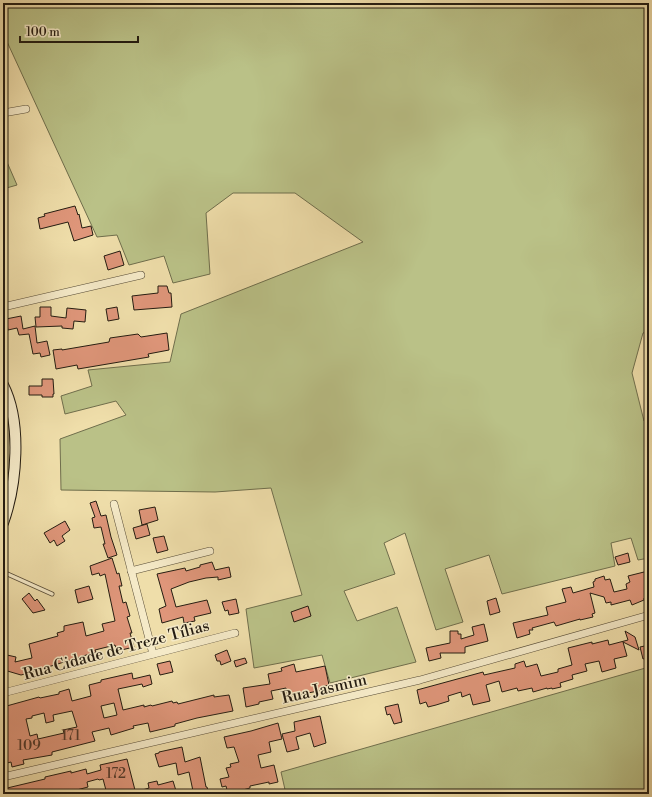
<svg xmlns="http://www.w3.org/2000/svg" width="652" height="797" font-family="'Libre Bodoni',serif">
	<rect width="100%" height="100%" fill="#efdeaa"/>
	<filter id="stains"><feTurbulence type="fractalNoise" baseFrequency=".005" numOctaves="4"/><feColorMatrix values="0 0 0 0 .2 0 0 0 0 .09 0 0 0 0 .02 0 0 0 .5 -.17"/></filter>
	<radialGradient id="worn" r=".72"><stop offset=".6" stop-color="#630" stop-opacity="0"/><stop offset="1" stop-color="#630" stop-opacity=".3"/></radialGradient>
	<!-- green -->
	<g fill="#bac187" stroke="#6f6e4c">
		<polygon points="3,3 649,3 649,331 643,333 632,373 644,421 649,424 649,558 638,560 631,538 611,543 615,566 502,594 489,555 445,569 463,622 436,630 405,533 384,543 395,574 344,591 357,621 397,607 416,662 330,683 322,655 254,668 246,609 302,595 271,488 215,492 61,490 60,439 126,415 116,401 65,414 61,396 92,386 88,370 170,362 181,314 363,242 295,193 233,193 206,213 210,274 173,283 164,256 129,265 117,235 97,237 3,33"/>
		<polygon points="3,153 17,185 3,189"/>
		<polygon points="649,667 649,794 286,794 281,772"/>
	</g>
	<!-- building -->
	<g fill="#df967a" stroke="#241c11" fill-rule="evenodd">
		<polygon points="75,206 78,215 79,214 82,228 91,226 93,235 74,241 68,222 40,229 38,218 45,216 44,214"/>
		<polygon points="120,251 124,265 108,270 104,256"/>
		<polygon points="158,286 167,286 169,293 171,293 172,307 134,310 132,296 158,293"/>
		<polygon points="40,307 51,307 51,316 66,318 67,308 86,310 85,322 74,321 73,329 62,328 62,326 36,327 35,317 40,317"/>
		<polygon points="117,307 119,319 108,321 106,309"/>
		<polygon points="21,316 23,329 35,326 37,343 47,341 50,355 41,357 40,353 33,354 29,334 19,335 17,328 8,330 6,319"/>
		<polygon points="167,333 169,350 148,354 149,357 78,369 77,365 56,369 53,350 62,349 62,350 109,342 110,338 138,334 141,337"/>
		<polygon points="42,379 53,379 54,394 53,394 53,397 42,397 42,395 29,395 29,386 42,386"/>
		<polygon points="96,501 101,516 106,515 111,537 117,555 108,558 103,544 105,544 101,527 94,528 92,518 95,517 90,503"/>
		<polygon points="155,507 158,520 142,525 139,510"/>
		<polygon points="65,521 70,530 62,536 65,541 57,546 54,540 50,543 44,533"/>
		<polygon points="147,524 150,535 136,539 133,528"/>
		<polygon points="164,536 168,550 157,553 153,538"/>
		<polygon points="628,553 630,562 618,565 615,557"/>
		<polygon points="112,558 117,574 119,573 122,586 119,586 123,603 126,602 130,616 127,617 132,633 130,633 134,647 117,651 115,645 95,650 96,652 48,667 48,668 21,675 4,670 7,655 16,657 15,662 32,658 29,644 58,636 57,633 64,631 64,626 83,622 86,636 104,631 102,624 115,621 105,574 100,576 99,573 92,575 90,566"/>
		<polygon points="212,562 215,570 229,567 231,577 218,580 218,577 206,578 189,582 171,589 176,607 207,600 211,613 194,617 195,621 184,623 183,617 162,623 159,609 166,606 157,574 185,568 186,571 200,567 200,565"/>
		<polygon points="648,571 649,576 649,597 644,598 644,600 632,605 630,600 611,605 611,602 606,603 604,597 590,593 595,613 592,614 593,617 580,620 580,619 556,626 554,622 532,628 533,630 529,630 530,634 517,638 513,623 548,615 546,607 566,602 562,589 571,587 573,593 594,587 593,582 595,581 595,579 604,576 605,580 610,579 614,592 627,589 626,584 630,582 628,576"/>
		<polygon points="89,586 93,599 78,603 75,590"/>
		<polygon points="29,593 35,601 37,599 45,610 33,613 22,599"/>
		<polygon points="496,598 500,612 490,615 487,601"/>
		<polygon points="236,599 239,613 229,615 228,610 225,611 222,602"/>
		<polygon points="308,606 311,616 294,622 291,612"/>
		<polygon points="484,624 488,641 465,647 465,653 440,653 441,658 429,661 426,648 450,643 450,631 458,631 458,634 461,634 461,639 474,635 472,627"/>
		<polygon points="625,631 635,637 639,650 623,642 627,656 614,659 616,668 602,672 599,661 585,664 587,671 572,675 573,679 560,683 561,687 552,689 552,688 547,689 547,688 533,692 532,688 518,691 517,688 502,692 499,681 486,685 490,701 473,705 470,694 462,697 461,692 448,696 449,701 436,705 428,707 426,702 420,704 417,690 483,672 484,675 515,668 515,664 524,661 526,667 537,664 541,676 558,672 558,669 572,665 568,648 592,642 592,644 608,640 609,645 628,640"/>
		<polygon points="649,645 649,657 643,659 640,647"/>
		<polygon points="227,650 231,661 221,665 220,661 217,661 215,655"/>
		<polygon points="245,658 247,663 236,667 234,661"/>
		<polygon points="170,661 173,672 160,675 157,664"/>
		<polygon points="294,664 296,672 325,666 329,685 322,687 323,690 288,697 286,688 271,691 273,699 259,702 259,704 246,707 243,688 270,684 268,674 282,671 281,668"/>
		<path d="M132,673L133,679L150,675L152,684L143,687L142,684L118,689L123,710L144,705V707L151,705L152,706L172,701L173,703L177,702L178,704L214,695V697L229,695L233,711L197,718L175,724V726L150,732L148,723L133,726L134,728L111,735L109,728L92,732L95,741L52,752V755L23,760L24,764L12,767L11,762L3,764V707L39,697L40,698L59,694V692L69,689L72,701L91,696L89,685L101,682V680ZM114,703L117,715L104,718L101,706ZM72,711L77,727L63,730L64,733L38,739L37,734L30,736L26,719L32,718V716L44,713L46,723L54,721L53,715Z"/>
		<polygon points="398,704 402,722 394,724 390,714 387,715 385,707"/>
		<polygon points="320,716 326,743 314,747 310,733 296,737 299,749 287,752 282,734 295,731 294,722"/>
		<polygon points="278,723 282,739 269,742 271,752 258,755 261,768 274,765 278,782 269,784 269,782 250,786 250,788 228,794 226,786 222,787 220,779 229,777 226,768 231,767 230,764 239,762 234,747 227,748 224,737 251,731"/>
		<polygon points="182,747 185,762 200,757 206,787 207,787 209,794 189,794 189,792 193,791 189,772 178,775 176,763 159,767 155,754 159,753 159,752"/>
		<polygon points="127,759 136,794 107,794 103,779 99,780 98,779 87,782 88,787 69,792 53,794 4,794 3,789 45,779 45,777 71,771 71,773 86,769 87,774 101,770 100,765"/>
		<polygon points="157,781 158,785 173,781 177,794 136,794 136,792 149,788 148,783"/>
	</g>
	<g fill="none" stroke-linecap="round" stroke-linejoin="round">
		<defs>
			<polyline id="lane" points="3,572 52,594"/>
			<g id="street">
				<polyline points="3,113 26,109"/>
				<polyline points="3,307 141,275"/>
				<polyline points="114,504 153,654"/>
				<polyline points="131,571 210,551"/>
				<polyline points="3,693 235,633"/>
				<polyline points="3,777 420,680 649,615"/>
			</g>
			<path id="secondary" d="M3,385C22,422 17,484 3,523"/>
		</defs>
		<!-- lane casing -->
		<use href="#lane" stroke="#574c37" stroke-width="5"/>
		<!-- street casing -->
		<use href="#street" stroke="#574c37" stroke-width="8"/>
		<!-- secondary casing -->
		<use href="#secondary" stroke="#241c11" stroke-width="12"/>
		<!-- lane -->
		<use href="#lane" stroke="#f5eac8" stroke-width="3.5"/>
		<!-- street -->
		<use href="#street" stroke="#f5eac8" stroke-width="7"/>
		<!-- secondary -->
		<use href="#secondary" stroke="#f5eac8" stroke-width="10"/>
	</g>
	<g text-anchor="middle" stroke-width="3" stroke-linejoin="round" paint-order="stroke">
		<!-- number labels -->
		<g font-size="14" fill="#533a2b">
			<text x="71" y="740">171</text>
			<text x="29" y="750">109</text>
			<text x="116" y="778">172</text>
		</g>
		<!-- street labels -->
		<g font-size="16" fill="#241c11" stroke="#f5eac8">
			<text transform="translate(116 649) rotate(-15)" y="6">Rua Cidade de Treze Tílias</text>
			<text transform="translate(324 688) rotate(-13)" y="6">Rua Jasmim</text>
		</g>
	</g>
	<!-- margin -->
	<rect width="652" height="797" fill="none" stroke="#efdeaa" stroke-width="16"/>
	<rect x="4" y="4" width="644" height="789" fill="none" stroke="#241c11" stroke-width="2"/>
	<rect x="8" y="8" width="636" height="781" fill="none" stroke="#241c11"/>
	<!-- scale -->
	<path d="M20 36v6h118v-6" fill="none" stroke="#241c11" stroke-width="2"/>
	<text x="26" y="36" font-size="12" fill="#241c11" stroke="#f5eac8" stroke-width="3" paint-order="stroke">100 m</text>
	<rect width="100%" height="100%" filter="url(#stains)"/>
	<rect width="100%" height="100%" fill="url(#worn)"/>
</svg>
